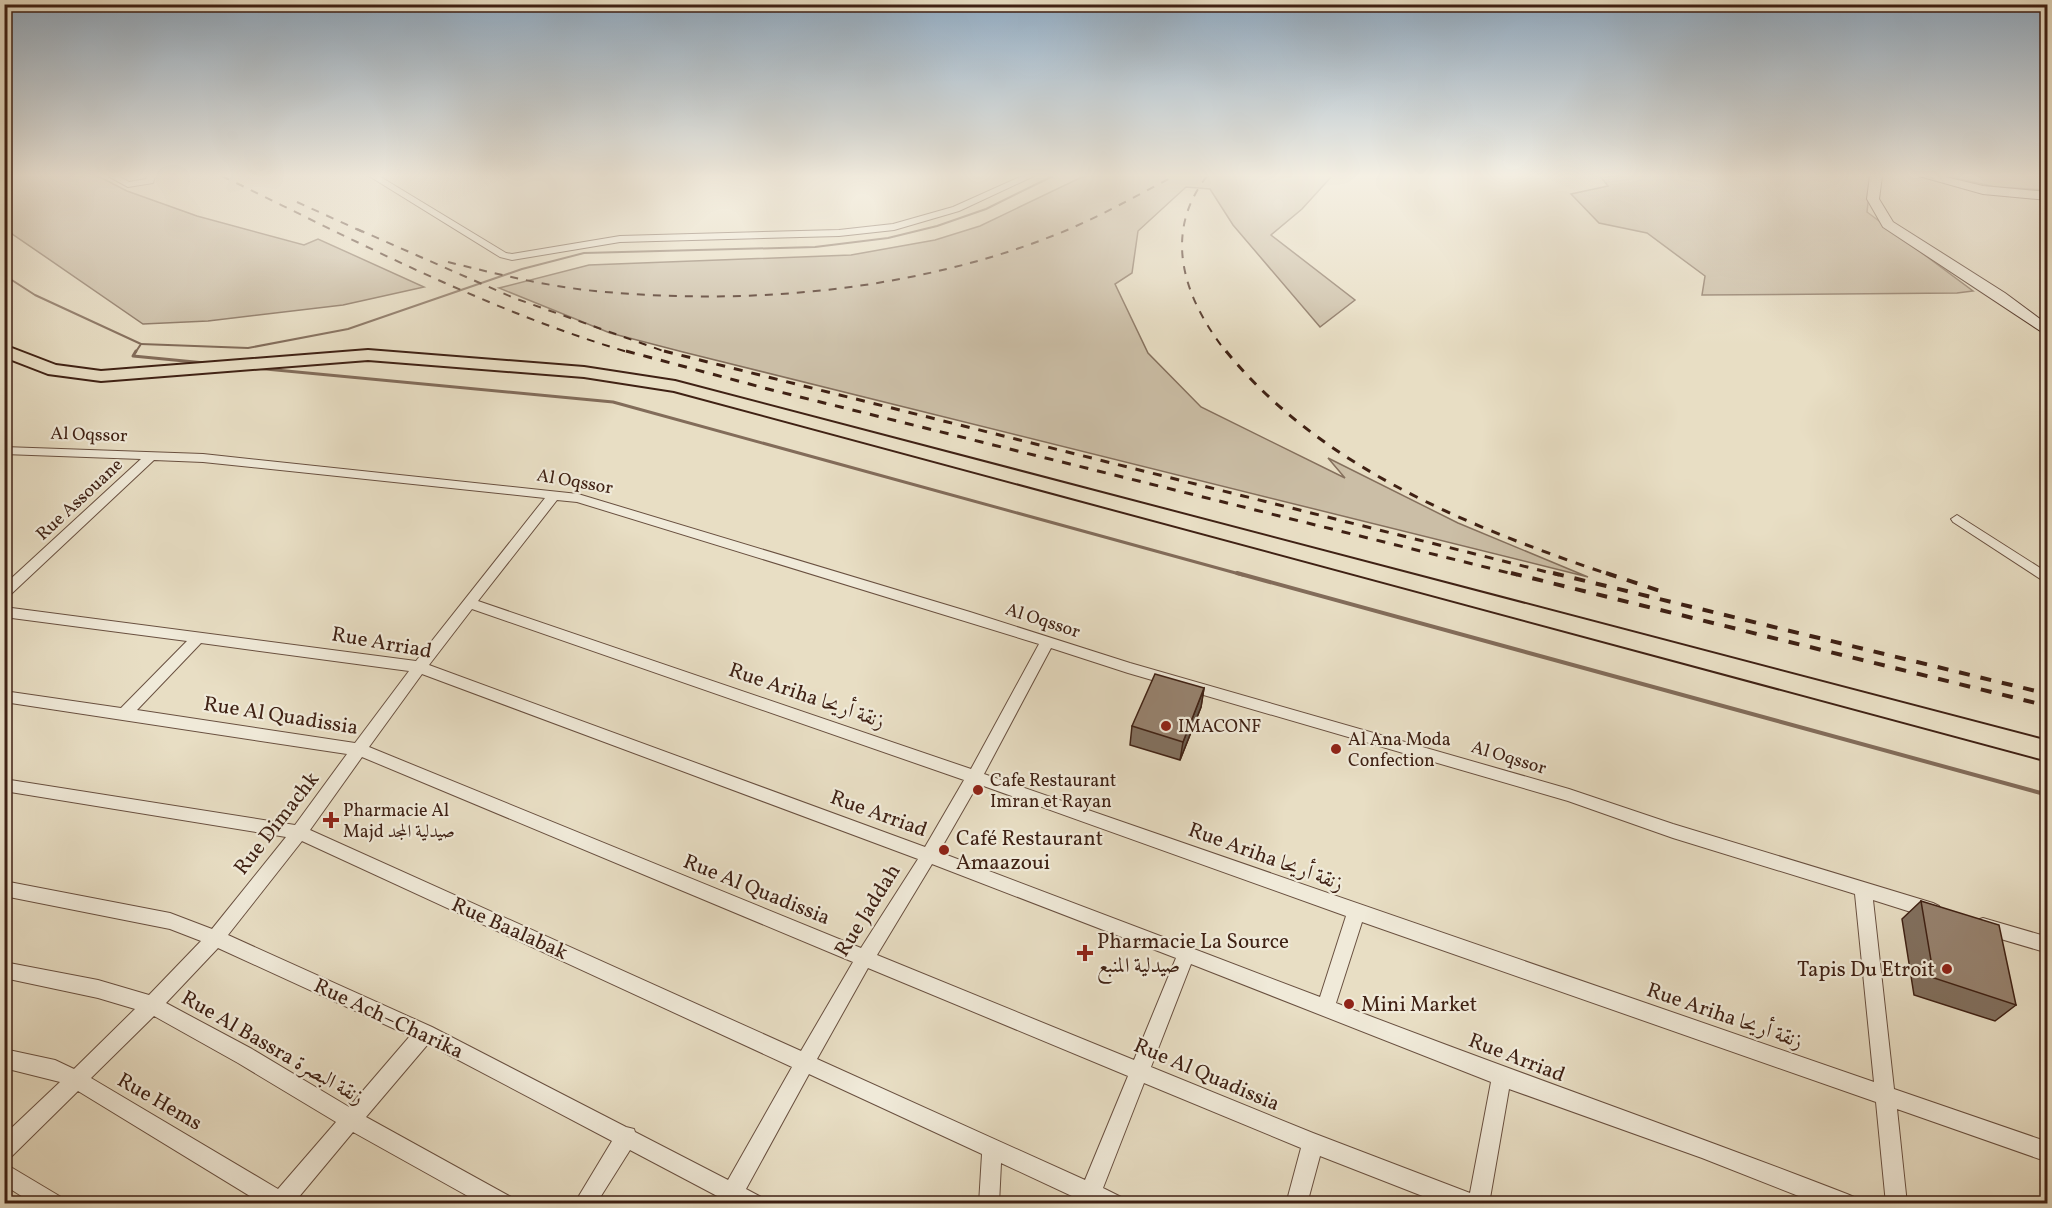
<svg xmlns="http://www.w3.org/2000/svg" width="2052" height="1208" font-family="Vollkorn,Amiri,serif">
	<rect width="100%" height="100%" fill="#e8dec4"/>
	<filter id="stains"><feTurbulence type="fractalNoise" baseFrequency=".00333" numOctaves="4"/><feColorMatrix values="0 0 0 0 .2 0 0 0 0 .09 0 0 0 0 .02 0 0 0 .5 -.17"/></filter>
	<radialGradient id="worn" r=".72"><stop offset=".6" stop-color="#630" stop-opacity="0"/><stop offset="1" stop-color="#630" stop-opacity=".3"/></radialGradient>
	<!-- green -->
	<g fill="#cbbea6" stroke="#85705d" stroke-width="1.5">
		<polygon points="5,176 98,176 127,191 197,216 304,245 318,239 424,287 343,305 208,321 143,324 5,229"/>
		<polygon points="1084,176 1332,176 1302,209 1271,235 1355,300 1320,327 1233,225 1210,189 1186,187 1138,231 1132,273 1115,284 1148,353 1201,407 1345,478 1328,458 1458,523 1588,577 683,352 610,333 499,288 589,265 851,255 935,240 980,226"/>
		<polygon points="1600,176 1871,176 1867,212 1973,291 1957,293 1702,295 1705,276 1647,233 1599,223 1571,194 1608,186"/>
		<polygon points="1946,176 2047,176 2047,190 1995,187"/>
	</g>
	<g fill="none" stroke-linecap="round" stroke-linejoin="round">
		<!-- stream-far2 -->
		<g stroke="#826c5a" stroke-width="2">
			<polyline points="4,275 35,295 141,344 135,353"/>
			<polyline points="141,344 248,348 348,329 522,269 584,253 815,247 888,238 937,226 986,209 1053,176"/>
		</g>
		<!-- stream-far1 -->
		<g stroke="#826c5a" stroke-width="3">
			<polyline points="136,351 133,356 205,363"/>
			<polyline points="255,368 613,402 1243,575"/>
		</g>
		<!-- stream -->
		<polyline stroke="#826c5a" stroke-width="4" points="1237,573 2048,795"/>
		<defs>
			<g id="street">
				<polygon points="108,176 119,176 129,182 146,179 147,176 155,176 153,183 128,187"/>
				<polygon points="369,176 379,176 506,253 512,254 620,236 839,230 893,224 953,207 1022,176 1034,176 959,211 894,230 839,236 620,242 512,260 500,257"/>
				<path d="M4,447L203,454L578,494L970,612L1130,663L1569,789L1673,824L1933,903L1939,906L1942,911L1939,916L1933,919L1873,900L1894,1089L2048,1142V1162L1897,1109L1907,1204H1886L1876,1102L1362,922L1336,1003C1506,1069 1677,1128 1847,1194L1854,1197L1857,1204H1819L1702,1158L1509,1089L1489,1204H1443L1320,1156L1307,1204H1286L1301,1148L1144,1083L1103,1188L1121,1197L1124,1204H1089L1001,1163L999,1204H979L982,1154L809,1074L746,1189L761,1197L764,1204H716L719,1197L630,1150L596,1204H574L612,1141L428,1044L366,1117L511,1197L514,1204H482L353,1132L293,1204H263L78,1091L11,1157L4,1160V1135L60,1082L4,1068V1049L55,1060L74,1069L135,1009L98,998L4,978V962L98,980L149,995L201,941L170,929L4,896V881L170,913L212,929L286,837L4,791V779L295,825L347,754L4,702V691L121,708L187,641L4,617V607L416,661L545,498L203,462L154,460L9,596L4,597V585L141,459L4,454ZM557,500L577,502L1039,644L971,769L478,601ZM472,609L964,780L925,847L429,665ZM201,643L409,671L355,743L137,710ZM1051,648L1128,673L1568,801L1673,838L1855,894L1874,1082L984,774ZM422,674L918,859L861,948L369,747ZM362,757L853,962L801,1051L310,830ZM978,784L1346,916L1320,997L1194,949L1193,946L1184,945L939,852ZM302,841L792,1067L728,1180L635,1132L634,1129L626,1127L432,1027L228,935ZM932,864L1176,958L1134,1060L877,955ZM218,948L410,1036L349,1107L252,1049L166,1003ZM1191,964L1491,1082L1470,1193L1313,1133L1151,1067ZM868,968L1128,1076L1085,1180L817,1059ZM154,1016L238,1063L336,1122L278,1189L91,1078Z"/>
				<polygon points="1957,515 2048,573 2048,584 1953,522 1951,519"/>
				<polygon points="1983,918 2048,937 2048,953 1977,932 1974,926 1977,920"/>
				<polygon points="4,1163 61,1197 64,1204 34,1204 4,1185"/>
			</g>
			<g id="secondary">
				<polygon points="1870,176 1882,176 1879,199 1893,222 2005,293 2048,325 2048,336 1883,227 1867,199"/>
				<polygon points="1919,176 1941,176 1983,186 2048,192 2048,200 1983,194"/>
			</g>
			<polygon id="primary" points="4,345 56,365 101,371 368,350 584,367 675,381 2048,741 2048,761 674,391 584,377 368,360 101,381 48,374 4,357"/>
		</defs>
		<!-- street casing -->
		<use href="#street" stroke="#695040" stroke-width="2"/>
		<!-- secondary casing -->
		<use href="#secondary" stroke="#3f2114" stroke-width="2"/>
		<!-- primary casing -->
		<use href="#primary" stroke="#3f2114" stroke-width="4"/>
		<!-- street -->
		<use href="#street" fill="#f0ead9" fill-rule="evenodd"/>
		<!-- secondary -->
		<use href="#secondary" fill="#f0ead9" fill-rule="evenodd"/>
		<!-- primary -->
		<use href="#primary" fill="#e8dec4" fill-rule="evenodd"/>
		<!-- rail-far2 -->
		<g stroke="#3f2114" stroke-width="2" stroke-dasharray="8 8" stroke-linecap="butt">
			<path d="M222,176C356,241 488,311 631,353"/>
			<path d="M1207,176C1161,235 1185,300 1227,353"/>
			<polyline points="297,202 363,232"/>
			<polyline points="357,229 514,298 669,353"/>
			<path d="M448,262C497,274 545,286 595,291C749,306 916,291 1060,233C1099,217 1136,196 1174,176"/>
		</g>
		<!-- rail-far1 -->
		<g stroke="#3f2114" stroke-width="3" stroke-dasharray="9 9" stroke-linecap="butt">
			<polyline points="626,351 768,389 1517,575"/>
			<polyline points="664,351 1559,575"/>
			<path d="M1226,351C1322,469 1472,528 1611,575"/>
		</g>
		<!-- rail -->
		<g stroke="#3f2114" stroke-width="4" stroke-dasharray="11 11" stroke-linecap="butt">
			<polyline points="1511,573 2048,706"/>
			<polyline points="1553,573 2048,694"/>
			<polyline points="1606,573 1660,591"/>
		</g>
	</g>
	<!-- wall -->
	<g fill="#827160" stroke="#3f2114" stroke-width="1.5">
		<polygon points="1204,688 1201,707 1180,760 1130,745 1132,726"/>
		<polygon points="1921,901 2016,1005 1995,1021 1914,995 1902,919"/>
	</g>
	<!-- shaded-wall -->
	<polygon fill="#6a5c4e" stroke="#3f2114" stroke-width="1.5" points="1204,688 1201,707 1180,760 1183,742"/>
	<!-- building -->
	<g fill="#978370" stroke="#3f2114" stroke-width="1.5">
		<polygon points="1155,674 1204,688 1183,742 1132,726"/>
		<polygon points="1921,901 1999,925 2016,1005 1934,978"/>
	</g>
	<!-- sky -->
	<linearGradient id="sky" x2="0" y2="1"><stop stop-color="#91abc2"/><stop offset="0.51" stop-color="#f5f0e4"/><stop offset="1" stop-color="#f5f0e4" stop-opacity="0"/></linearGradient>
	<rect width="2052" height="345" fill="url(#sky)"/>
	<!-- markers -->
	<g fill="#8f2418" stroke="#f0ead9" stroke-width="2">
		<circle cx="1166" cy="726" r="6"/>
		<circle cx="1336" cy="749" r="6"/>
		<circle cx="978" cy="790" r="6"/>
		<path d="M328 811h6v6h6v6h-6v6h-6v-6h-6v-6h6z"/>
		<circle cx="944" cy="850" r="6"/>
		<path d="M1082 944h6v6h6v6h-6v6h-6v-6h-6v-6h6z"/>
		<circle cx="1947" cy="969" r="6"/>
		<circle cx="1349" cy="1004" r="6"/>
	</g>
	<g text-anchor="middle" stroke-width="4.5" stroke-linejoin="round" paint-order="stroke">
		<!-- street labels -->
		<g font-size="18" fill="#3f2114" stroke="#f0ead9">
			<text transform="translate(89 434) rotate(2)" y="6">Al Oqssor</text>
			<text transform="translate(575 481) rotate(10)" y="6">Al Oqssor</text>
			<text transform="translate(79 499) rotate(-43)" y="6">Rue Assouane</text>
			<text transform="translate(1043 620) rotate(18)" y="6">Al Oqssor</text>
			<text transform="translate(1509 757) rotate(17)" y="6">Al Oqssor</text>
		</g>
		<!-- poi labels -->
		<g font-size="18" fill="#3f2114" stroke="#f0ead9" text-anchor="start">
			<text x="1178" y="732">IMACONF</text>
			<text x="1348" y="745">Al Ana Moda<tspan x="1348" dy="21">Confection</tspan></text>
			<text x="990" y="786">Cafe Restaurant<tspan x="990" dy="21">Imran et Rayan</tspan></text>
			<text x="343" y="816">Pharmacie Al<tspan x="343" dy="21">Majd صيدلية المجد</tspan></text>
		</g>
		<!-- near-street labels -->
		<g font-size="21" fill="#3f2114" stroke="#f0ead9">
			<text transform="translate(382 642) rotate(10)" y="7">Rue Arriad</text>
			<text transform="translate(807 695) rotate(19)" y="7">Rue Ariha زنقة أريحا</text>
			<text transform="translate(281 715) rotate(9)" y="7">Rue Al Quadissia</text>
			<text transform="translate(879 813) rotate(20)" y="7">Rue Arriad</text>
			<text transform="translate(276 823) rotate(-52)" y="7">Rue Dimachk</text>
			<text transform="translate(1266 856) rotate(20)" y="7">Rue Ariha زنقة أريحا</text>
			<text transform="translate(757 889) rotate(22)" y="7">Rue Al Quadissia</text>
			<text transform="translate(867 910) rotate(-58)" y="7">Rue Jaddah</text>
			<text transform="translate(510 928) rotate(24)" y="7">Rue Baalabak</text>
			<text transform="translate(1725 1015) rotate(19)" y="7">Rue Ariha زنقة أريحا</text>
			<text transform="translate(389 1018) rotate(25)" y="7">Rue Ach–Charika</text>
			<text transform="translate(273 1047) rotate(30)" y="7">Rue Al Bassra زنقة البصرة</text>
			<text transform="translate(1517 1057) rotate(21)" y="7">Rue Arriad</text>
			<text transform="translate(1207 1074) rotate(23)" y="7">Rue Al Quadissia</text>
			<text transform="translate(160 1101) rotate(30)" y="7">Rue Hems</text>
		</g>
		<!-- near-poi labels -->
		<g font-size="21" fill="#3f2114" stroke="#f0ead9" text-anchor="start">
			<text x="956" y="845">Café Restaurant<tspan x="956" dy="24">Amaazoui</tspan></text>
			<text x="1097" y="948">Pharmacie La Source<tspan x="1097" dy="24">صيدلية المنبع</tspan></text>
			<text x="1935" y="976" text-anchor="end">Tapis Du Etroit</text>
			<text x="1361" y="1011">Mini Market</text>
		</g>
	</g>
	<!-- margin -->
	<rect width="2052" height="1208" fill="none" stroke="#e8dec4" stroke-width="24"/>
	<rect x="6" y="6" width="2040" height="1196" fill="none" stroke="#3f2114" stroke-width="3"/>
	<rect x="12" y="12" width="2028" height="1184" fill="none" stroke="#3f2114" stroke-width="1.5"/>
	<rect width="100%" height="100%" filter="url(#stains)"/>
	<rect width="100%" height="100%" fill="url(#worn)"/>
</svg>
